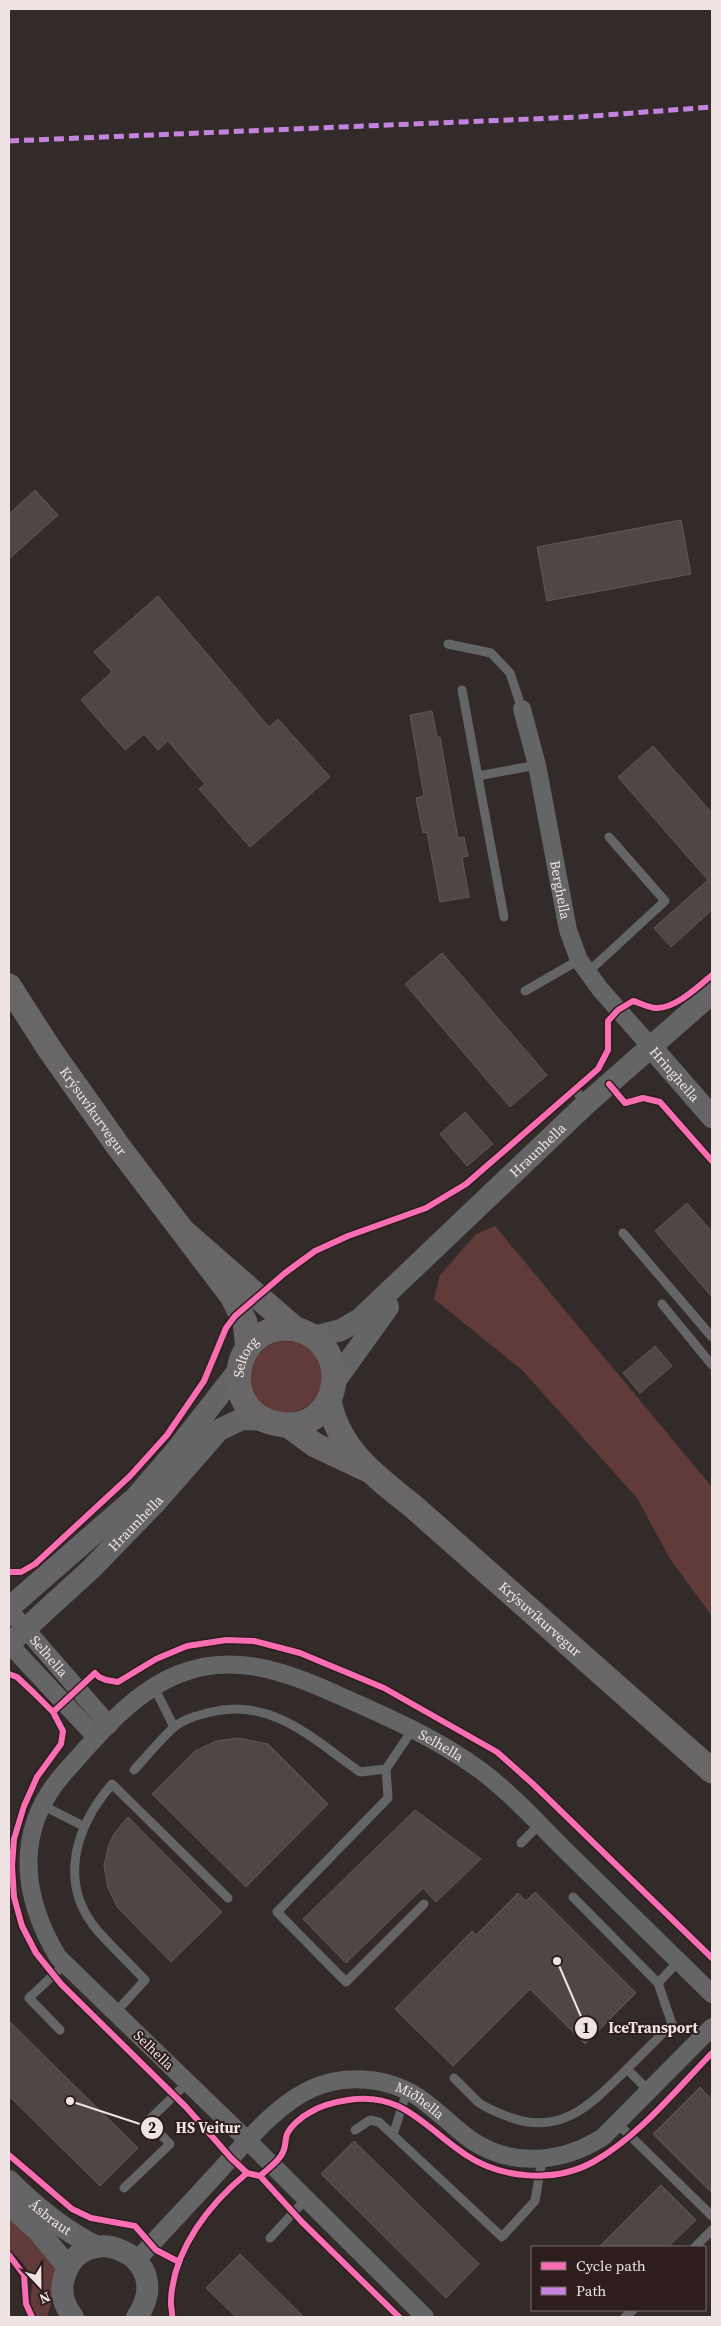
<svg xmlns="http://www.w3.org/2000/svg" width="721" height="2326" font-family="'Source Serif 4',serif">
	<rect width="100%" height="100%" fill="#332a2a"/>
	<!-- green -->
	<g fill="#603b3a">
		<polygon points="495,1226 712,1487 712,1616 670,1559 637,1498 522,1370 434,1299 440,1275 476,1234"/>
		<circle cx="286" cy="1377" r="36"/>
		<path d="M9,2214C19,2224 49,2252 54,2263C60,2280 52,2302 47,2317H36C25,2303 35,2292 31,2278C28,2266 17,2257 9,2249Z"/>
	</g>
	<!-- building -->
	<g fill="#4e4746" stroke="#615959">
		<polygon points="35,490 58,515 9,559 9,514"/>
		<polygon points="681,520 691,574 547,601 537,547"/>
		<polygon points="158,596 269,727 278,719 330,777 250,847 199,789 205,784 168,741 158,750 144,734 125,750 81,700 112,672 94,652"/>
		<polygon points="432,711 437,737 440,737 458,838 464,837 468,856 462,857 469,897 440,902 427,832 423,833 416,798 424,796 410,715"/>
		<polygon points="653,746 712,813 712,910 671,947 654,928 708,880 618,777"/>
		<polygon points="442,953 547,1075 510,1107 405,984"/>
		<polygon points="465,1112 493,1144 467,1166 440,1134"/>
		<polygon points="687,1203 712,1232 712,1297 655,1231"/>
		<polygon points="655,1346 672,1366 640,1393 623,1373"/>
		<polygon points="238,1738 268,1744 328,1804 246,1887 152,1794 195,1751 216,1741"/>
		<polygon points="415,1810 481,1859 436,1902 423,1888 346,1963 303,1919"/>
		<polygon points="128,1817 222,1912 171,1962 118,1908 108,1888 104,1866 109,1844 114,1834"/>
		<polygon points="535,1892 636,1993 585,2044 530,1989 453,2066 395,2009 472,1931 476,1935 518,1893 526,1901"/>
		<polygon points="9,2021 138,2148 100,2186 9,2096"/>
		<polygon points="700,2087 712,2100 712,2193 653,2134"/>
		<polygon points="354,2141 479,2264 446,2298 321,2174"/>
		<polygon points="661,2185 696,2220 668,2247 599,2247"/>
		<polygon points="240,2254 304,2317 236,2317 206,2288"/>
	</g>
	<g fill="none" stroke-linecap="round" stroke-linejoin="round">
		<!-- service -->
		<g stroke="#656466" stroke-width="9">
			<polyline points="448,644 491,653 510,673 522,709"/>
			<polyline points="462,690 504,917"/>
			<polyline points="478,776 537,765"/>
			<polyline points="588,972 665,901 609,837"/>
			<polyline points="525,991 579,960"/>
			<polyline points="575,1090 586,1103"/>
			<polyline points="623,1233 712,1337"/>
			<polyline points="662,1304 712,1365"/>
			<polyline points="154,1687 174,1727"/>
			<polyline points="386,1769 388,1798 277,1912 346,1982 424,1904"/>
			<path d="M134,1770C147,1756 159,1741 173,1728C183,1719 199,1715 211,1712C272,1697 314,1740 360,1772L386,1769L413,1729"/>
			<polyline points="42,1805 83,1826"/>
			<polyline points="521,1843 539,1825"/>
			<polyline points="573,1897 658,1983 672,2024 627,2069 649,2091"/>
			<polyline points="658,1983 679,1961"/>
			<path d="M115,2013L145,1980C129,1963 112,1947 97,1930C57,1882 76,1826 112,1784L228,1898"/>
			<polyline points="60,2030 29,1998 65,1964"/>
			<path d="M454,2078C462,2086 470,2094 478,2102C487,2109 499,2113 509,2117C562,2137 592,2103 627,2069"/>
			<polyline points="617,2123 712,2216"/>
			<polyline points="355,2130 370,2120 379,2122 502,2237 535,2201 542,2160"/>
			<polyline points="393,2135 407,2091"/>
			<polyline points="124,2188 170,2144 148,2121 187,2083"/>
			<polyline points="270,2238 306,2199"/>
			<polyline points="695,2247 712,2230"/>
			<polyline points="625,2317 633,2310"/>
		</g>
		<!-- minor -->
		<g stroke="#656466" stroke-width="18">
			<path id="s1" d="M522,709L537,765L568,930L579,960L600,989L651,1047"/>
			<path id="s2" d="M9,1610L109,1725"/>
			<polyline points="9,1644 96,1737"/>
			<path id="s3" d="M137,2260C165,2229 194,2199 222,2168C247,2141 278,2103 313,2088C347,2074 387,2077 418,2097C437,2110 453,2127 471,2140C513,2168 562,2163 603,2137L712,2027"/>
			<path id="s4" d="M425,2317L248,2141L58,1957C21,1895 14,1829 65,1772C97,1736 133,1692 179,1674C233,1652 288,1672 338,1695C388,1717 436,1738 480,1770C511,1793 538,1823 565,1850C614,1898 663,1946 712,1994"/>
		</g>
		<!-- tertiary -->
		<g stroke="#656466" stroke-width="22">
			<path id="s5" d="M651,1047L712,1117"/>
			<path id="s6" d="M314,1337L341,1330L360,1319L586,1104L712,993"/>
			<polyline points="335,1381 388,1307"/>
			<polyline points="9,1608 136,1497 174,1453 238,1371"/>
			<path id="s7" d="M9,1644L91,1569L156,1502L219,1430L242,1419L265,1420"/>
			<path id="s8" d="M9,2181C35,2207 64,2231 97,2247"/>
			<polyline points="9,2204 39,2232 68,2267"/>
			<path d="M73,2317C64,2306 60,2292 64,2278C81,2215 179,2256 137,2317"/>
		</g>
		<!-- secondary -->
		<g stroke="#696668" stroke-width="25">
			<path id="s9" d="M9,986L50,1050L118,1146L232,1296L245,1322L248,1348"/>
			<path id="s10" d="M185,1233L295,1329C358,1345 339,1436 278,1424C215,1413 232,1319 295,1329"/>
			<path id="s11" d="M329,1400C338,1451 378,1478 415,1508L712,1771"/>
			<polyline points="288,1425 315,1445 366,1469"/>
		</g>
		<!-- quiet -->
		<polyline stroke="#c483df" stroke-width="5" stroke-dasharray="10 5" stroke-linecap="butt" points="9,141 579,117 712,107"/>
		<defs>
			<g id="cycleway">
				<polyline points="609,1084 625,1103 643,1098 660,1102 712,1161"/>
				<path d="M9,1572H21L35,1564L130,1476L167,1435L204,1381L226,1328L235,1316L285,1273L315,1251L348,1236L426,1208L466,1184L598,1069L608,1050V1021L618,1010L633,1001C640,1003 649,1008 656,1008C675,1009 699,986 712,975"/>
				<polyline points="9,1674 17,1677 34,1693 53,1712 63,1731 61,1744 37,1777 24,1806 14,1839 12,1866 14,1897 22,1926 36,1953 61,1984 186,2107 231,2158 247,2173 260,2176 302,2222 399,2317"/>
				<polyline points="53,1712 95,1673 99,1677 106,1680 118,1682 156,1659 187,1646 226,1640 254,1641 300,1653 384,1688 497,1752 533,1784 712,1958"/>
				<polyline points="9,2155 72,2209 91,2218 135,2226 156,2250 179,2262"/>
				<path d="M260,2176C266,2170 280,2161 283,2152C286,2146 285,2140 287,2134C291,2126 301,2117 309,2113C321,2105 334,2102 348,2100C403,2091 426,2129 466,2155C502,2179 555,2183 593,2162C638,2137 677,2089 712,2053"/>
				<polyline points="9,2255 24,2275 26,2304 32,2317"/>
				<path d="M172,2317C173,2313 170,2305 171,2299C174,2249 209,2204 247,2173"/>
			</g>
		</defs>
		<!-- cycleway casing -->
		<use href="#cycleway" stroke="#2d1d1c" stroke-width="9"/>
		<!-- cycleway -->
		<use href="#cycleway" stroke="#f96db3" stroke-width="6"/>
	</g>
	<g text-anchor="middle" stroke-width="4" stroke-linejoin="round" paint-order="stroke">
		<!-- street labels -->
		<g font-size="14" fill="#efe3e3" stroke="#2d1d1c">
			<text dy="5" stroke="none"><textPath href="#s1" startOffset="185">Berghella</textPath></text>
			<text dy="5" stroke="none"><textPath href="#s5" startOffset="36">Hringhella</textPath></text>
			<text dy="5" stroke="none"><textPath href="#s9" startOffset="151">Krýsuvíkurvegur</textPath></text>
			<text dy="5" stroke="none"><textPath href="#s6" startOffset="295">Hraunhella</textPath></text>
			<text dy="5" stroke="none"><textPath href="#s10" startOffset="386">Seltorg</textPath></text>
			<text dy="5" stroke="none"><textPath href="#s7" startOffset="175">Hraunhella</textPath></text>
			<text dy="5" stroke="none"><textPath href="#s11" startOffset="309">Krýsuvíkurvegur</textPath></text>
			<text dy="5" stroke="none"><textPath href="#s2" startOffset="61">Selhella</textPath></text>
			<text dy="5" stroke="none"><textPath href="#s4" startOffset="1146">Selhella</textPath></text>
			<text transform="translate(154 2050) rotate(44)" y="5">Selhella</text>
			<text dy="5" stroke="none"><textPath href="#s3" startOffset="360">Miðhella</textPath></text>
			<text dy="5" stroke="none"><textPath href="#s8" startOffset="55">Ásbraut</textPath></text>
		</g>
	</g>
	<!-- callouts -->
	<path fill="none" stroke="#efe3e3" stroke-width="2" d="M557 1961L586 2028M70 2101L152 2128"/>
	<g fill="#efe3e3" stroke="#2d1d1c" stroke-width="2">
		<circle cx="557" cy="1961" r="5"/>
		<circle cx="70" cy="2101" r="5"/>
		<circle cx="586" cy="2028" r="12"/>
		<circle cx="152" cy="2128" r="12"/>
	</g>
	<g font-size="15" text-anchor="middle" font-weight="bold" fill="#111">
		<text x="586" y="2033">1</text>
		<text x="152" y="2133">2</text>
	</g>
	<g font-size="15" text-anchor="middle" font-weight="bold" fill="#efe3e3" stroke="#2d1d1c" stroke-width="4" stroke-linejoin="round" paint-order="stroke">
		<text x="653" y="2033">IceTransport</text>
		<text x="208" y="2133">HS Veitur</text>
	</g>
	<!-- border -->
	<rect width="721" height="2326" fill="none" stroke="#efe3e3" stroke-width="20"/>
	<!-- legend -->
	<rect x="531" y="2246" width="175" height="65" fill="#2d1d1c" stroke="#7b6c6c"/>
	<rect x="541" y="2262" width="25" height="8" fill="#f96db3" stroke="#7b6c6c"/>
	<text x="576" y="2271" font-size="15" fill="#efe3e3">Cycle path</text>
	<rect x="541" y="2287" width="25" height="8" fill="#c483df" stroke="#7b6c6c"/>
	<text x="576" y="2296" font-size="15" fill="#efe3e3">Path</text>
	<!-- north arrow -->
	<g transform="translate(40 2286) rotate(158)" stroke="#2d1d1c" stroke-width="4" paint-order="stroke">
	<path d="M0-4L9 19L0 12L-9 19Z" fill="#efe3e3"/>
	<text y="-8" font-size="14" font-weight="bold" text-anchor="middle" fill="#efe3e3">N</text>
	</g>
</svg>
